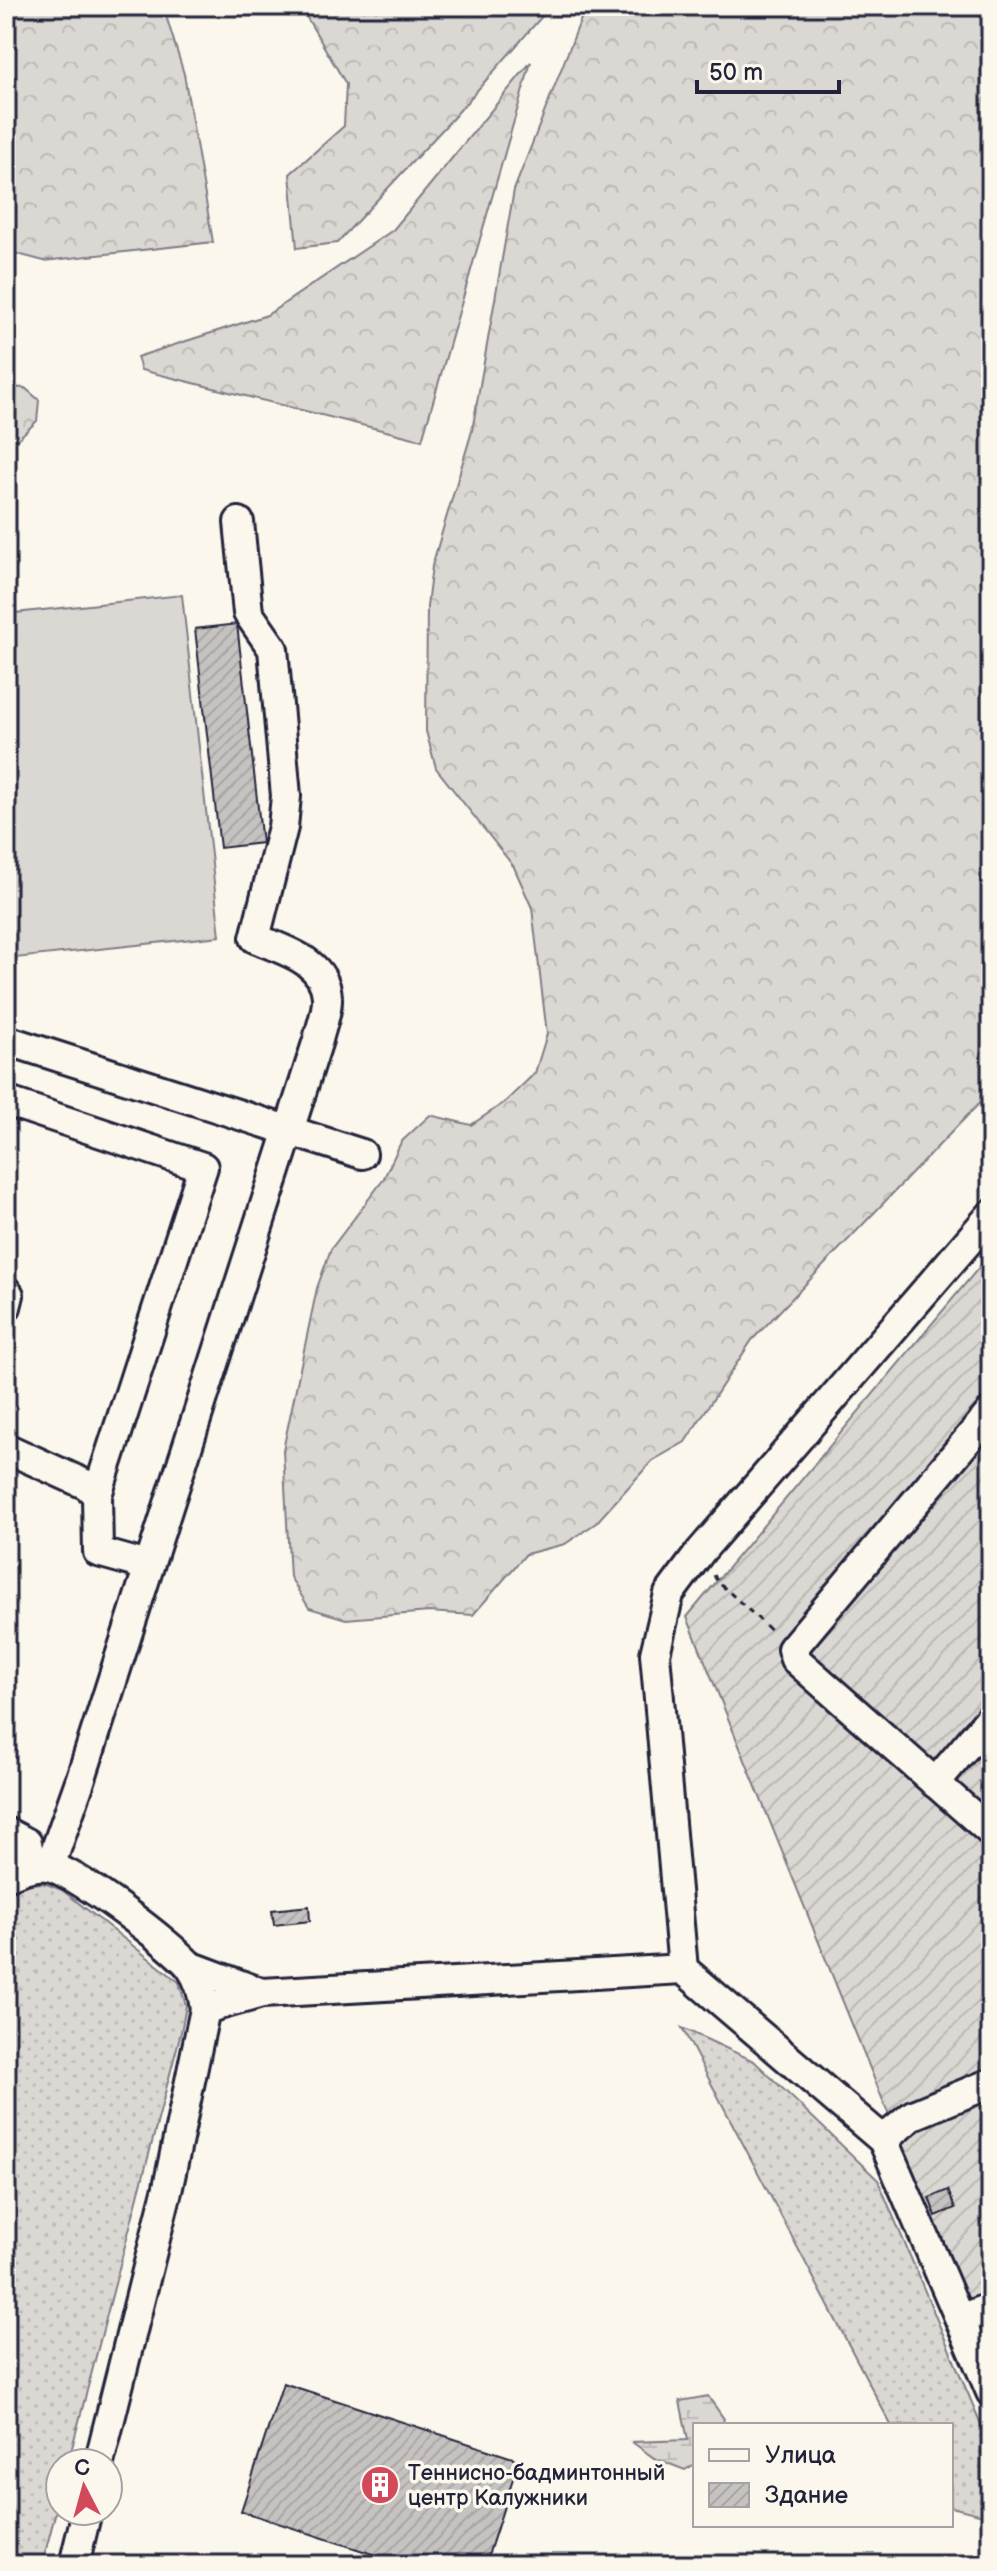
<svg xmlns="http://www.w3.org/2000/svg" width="997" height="2571" font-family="'Balsamiq Sans',sans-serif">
	<defs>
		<pattern id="grass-dots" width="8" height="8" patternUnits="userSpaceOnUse" patternTransform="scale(2)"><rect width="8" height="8" fill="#dbd8d3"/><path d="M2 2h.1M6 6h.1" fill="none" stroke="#bcb9b6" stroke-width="1.8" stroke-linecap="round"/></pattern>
		<pattern id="forest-crowns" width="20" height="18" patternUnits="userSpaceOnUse" patternTransform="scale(2)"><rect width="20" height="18" fill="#dbd8d3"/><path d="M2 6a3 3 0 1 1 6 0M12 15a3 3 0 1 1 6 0" fill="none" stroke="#bcb9b6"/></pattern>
		<pattern id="wetland-marsh" width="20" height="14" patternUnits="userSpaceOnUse" patternTransform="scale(2)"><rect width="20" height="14" fill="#dbd8d3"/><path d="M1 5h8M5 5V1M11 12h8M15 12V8" fill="none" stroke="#bcb9b6"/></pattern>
		<pattern id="garden-furrows" width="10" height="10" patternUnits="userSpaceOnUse" patternTransform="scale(2)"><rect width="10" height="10" fill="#dbd8d3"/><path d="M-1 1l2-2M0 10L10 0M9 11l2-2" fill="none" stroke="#bcb9b6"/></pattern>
		<pattern id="building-hatch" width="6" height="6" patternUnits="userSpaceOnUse" patternTransform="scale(2)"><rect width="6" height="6" fill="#c6c2c0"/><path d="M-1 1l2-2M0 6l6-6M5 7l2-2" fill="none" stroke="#aaa6a6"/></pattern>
	</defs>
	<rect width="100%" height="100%" fill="#fbf7ec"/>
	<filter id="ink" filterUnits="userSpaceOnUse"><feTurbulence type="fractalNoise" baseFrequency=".0125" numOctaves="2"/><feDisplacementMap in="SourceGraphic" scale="16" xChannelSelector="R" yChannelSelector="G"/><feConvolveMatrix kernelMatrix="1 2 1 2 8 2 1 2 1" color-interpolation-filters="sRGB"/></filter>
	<g filter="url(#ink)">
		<!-- grass -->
		<g fill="url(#grass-dots)" stroke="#7e7d87" stroke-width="2">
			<polygon points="44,1883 62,1890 179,1982 186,2006 181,2032 68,2463 60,2463 60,2495 42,2565 6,2565 6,1889 14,1885"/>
			<polygon points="682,2028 754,2061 878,2180 991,2448 991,2517 951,2507 951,2425 891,2425"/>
		</g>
		<!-- forest -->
		<g fill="url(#forest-crowns)" stroke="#7e7d87" stroke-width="2">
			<polygon points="6,6 163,6 184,74 213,242 44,261 6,251"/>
			<polygon points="300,6 551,6 453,118 337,243 297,248 290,174 344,126 346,84"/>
			<polygon points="586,6 991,6 991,1091 752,1340 685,1442 652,1461 596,1523 565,1544 526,1554 473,1615 429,1612 346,1619 309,1608 290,1577 283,1450 317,1288 331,1249 383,1180 401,1142 430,1115 471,1125 505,1102 535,1073 547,1034 532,908 514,867 436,768 426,731 427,606 432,566 472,431 514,190"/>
			<polygon points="531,62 422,440 141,370 137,357 267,315 393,230"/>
			<polygon points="6,387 25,388 39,400 37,421 6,450"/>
		</g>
		<!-- wetland -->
		<polygon fill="url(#wetland-marsh)" stroke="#7e7d87" stroke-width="2" points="708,2396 724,2419 722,2425 695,2425 695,2464 685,2470 654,2458 632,2442 688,2440 680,2401"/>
		<!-- garden -->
		<polygon fill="url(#garden-furrows)" stroke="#7e7d87" stroke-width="2" points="991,1253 991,2367 687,1617"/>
		<!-- pitch -->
		<polygon fill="#dbd8d3" stroke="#7e7d87" stroke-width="2" points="182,595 220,936 6,959 6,614"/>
		<!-- building -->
		<g fill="url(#building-hatch)" stroke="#22223b" stroke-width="2">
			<polygon points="237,624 262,843 220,848 195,629"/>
			<polygon points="309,1906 310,1921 274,1925 272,1910"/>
			<polygon points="948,2190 955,2208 936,2216 929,2198"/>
			<polygon points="283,2383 519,2460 485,2565 406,2565 241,2511"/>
		</g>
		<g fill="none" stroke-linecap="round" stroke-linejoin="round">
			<defs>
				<g id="minor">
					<polyline points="6,1040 362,1154"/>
					<polyline points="6,1101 203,1167 97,1495"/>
					<polyline points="991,1215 701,1551 669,1594 655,1654 683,1969 883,2140 991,2392"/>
					<polyline points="6,1291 9,1295 6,1307"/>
					<polyline points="991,1412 792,1649 795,1659 991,1832"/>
					<polyline points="6,1448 87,1485 97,1495 98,1552 148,1566"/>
					<polyline points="935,1783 991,1717"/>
					<polyline points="6,1832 27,1843 32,1867"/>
					<path d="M50,1866L80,1781L318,1040C321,1027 328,1010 327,997C325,960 282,950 255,938L283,827L286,796L273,649L248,613L239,522"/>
					<path d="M6,1876C19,1871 33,1864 47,1866C71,1868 177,1948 191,1968C200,1981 203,1994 205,2009L168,2187L99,2463"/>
					<polyline points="190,1966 262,1993"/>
					<polyline points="205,2009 262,1993 683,1969"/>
					<polyline points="883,2140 913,2115 991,2083"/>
					<polyline points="960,2319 991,2307"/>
					<polyline points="74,2565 87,2511"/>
				</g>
			</defs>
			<!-- minor casing -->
			<use href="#minor" stroke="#22223b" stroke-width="34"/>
			<!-- path -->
			<polyline stroke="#22223b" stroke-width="3" stroke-dasharray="6 6" stroke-linecap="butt" points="714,1575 717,1581 774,1633"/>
			<!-- minor -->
			<use href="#minor" stroke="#fbf7ec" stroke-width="28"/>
		</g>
	</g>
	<!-- icons -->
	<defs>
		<symbol id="building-disc" viewBox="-11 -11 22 22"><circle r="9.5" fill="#d1495b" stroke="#fbf7ec"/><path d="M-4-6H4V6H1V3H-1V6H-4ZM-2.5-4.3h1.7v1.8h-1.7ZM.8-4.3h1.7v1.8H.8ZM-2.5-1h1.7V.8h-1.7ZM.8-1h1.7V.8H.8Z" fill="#fff"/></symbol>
	</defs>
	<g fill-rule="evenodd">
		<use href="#building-disc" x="358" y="2463" width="44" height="44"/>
	</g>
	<g text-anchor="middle" stroke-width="7" stroke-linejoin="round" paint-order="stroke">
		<!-- poi labels -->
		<g font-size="22" fill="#22223b" stroke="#fbf7ec" text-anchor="start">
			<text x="408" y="2480">Теннисно-бадминтонный<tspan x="408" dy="25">центр Калужники</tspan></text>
		</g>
	</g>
	<!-- margin -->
	<rect width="997" height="2571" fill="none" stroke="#fbf7ec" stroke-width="32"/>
	<rect x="16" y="16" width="965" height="2539" fill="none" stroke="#22223b" stroke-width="3" filter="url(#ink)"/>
	<!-- legend -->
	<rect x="693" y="2423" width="260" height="104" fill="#fbf7ec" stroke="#a4a2a5" stroke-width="2"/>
	<rect x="709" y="2449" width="40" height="12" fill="#fbf7ec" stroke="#a4a2a5" stroke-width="2"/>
	<text x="765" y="2463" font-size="24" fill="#22223b">Улица</text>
	<rect x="709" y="2483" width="40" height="24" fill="url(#building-hatch)" stroke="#a4a2a5" stroke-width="2"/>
	<text x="765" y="2503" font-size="24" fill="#22223b">Здание</text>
	<!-- north arrow -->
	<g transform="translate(84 2487) rotate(354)"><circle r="38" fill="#fbf7ec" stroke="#a4a2a5" stroke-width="2"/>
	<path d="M0-6L14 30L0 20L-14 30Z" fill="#d1495b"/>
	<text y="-12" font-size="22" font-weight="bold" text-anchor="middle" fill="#22223b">С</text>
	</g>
	<!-- scale -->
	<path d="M697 80v12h142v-12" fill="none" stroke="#22223b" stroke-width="4"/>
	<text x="709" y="80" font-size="24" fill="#22223b" stroke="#fbf7ec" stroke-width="6" paint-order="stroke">50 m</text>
</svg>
